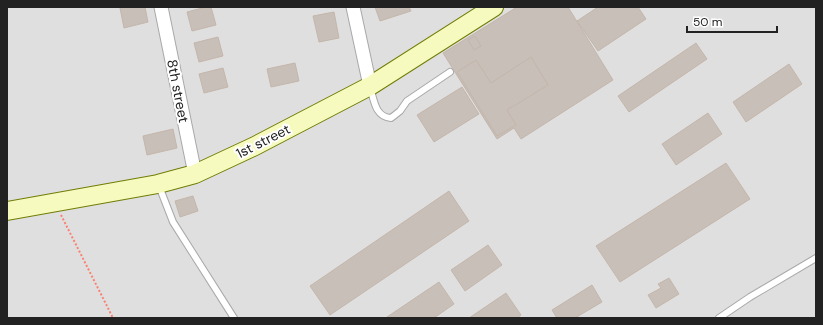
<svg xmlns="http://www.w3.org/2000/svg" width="823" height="325" font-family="'DM Sans',sans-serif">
	<rect width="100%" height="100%" fill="#f2efe9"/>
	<!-- residential -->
	<rect fill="#e0dfdf" x="7" y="7" width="809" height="311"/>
	<!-- building -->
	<g fill="#c7bfb8" stroke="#c4b6ab">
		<polygon points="126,7 145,7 148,22 124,28 120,8"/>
		<polygon points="206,7 211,7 216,25 192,31 187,12"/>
		<polygon points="375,7 409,7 411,11 380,21"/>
		<polygon points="517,7 568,7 613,80 521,139 514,128 497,139 443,53"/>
		<polygon points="598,7 638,7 646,19 598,51 577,21"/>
		<polygon points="334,12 339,38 319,42 313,16"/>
		<polygon points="475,36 481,46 474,50 468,40"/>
		<polygon points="218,37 223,56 199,62 194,43"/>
		<polygon points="696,43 707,59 629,112 618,96"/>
		<polygon points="531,57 548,85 507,110 516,125 497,136 457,72 476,60 491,83"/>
		<polygon points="295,63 299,81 271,87 267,69"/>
		<polygon points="789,64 802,84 746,122 733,102"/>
		<polygon points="223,68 228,87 204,93 199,74"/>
		<polygon points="462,87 479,114 434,142 417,115"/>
		<polygon points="708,113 722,134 676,165 662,144"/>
		<polygon points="173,129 177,148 147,155 143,136"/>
		<polygon points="726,163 750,199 620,282 596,246"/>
		<polygon points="449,191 469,221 330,315 310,286"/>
		<polygon points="193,196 198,211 180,217 175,201"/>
		<polygon points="488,245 502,265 465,291 451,270"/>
		<polygon points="669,278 679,294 656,308 648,295 661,288 658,284"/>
		<polygon points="439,282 454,304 434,318 388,318 387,317"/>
		<polygon points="592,285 602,302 575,318 557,318 552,310"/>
		<polygon points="506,293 521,315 517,318 469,318"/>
	</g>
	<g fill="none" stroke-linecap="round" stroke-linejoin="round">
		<defs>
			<g id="service">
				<path d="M370,87C374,100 375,117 391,118L400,111L407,101L450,72"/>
				<polyline points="159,186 173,222 234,318"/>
				<polyline points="719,318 750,297 816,258"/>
			</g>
			<g id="minor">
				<polyline points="161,7 195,174"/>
				<polyline points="353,7 370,86"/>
			</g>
			<polyline id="secondary" points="7,211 158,184 195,174 255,146 370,86 494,7"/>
		</defs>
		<!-- service casing -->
		<use href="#service" stroke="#a9a9a9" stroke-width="8"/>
		<!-- minor casing -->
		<use href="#minor" stroke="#a9a9a9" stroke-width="15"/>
		<!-- secondary casing -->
		<use href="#secondary" stroke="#707d05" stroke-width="20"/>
		<!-- path -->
		<polyline stroke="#fa8072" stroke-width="2" stroke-dasharray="2 2" stroke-linecap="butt" points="61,215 113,318"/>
		<!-- service -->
		<use href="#service" stroke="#fff" stroke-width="6"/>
		<!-- minor -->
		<use href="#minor" stroke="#fff" stroke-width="13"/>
		<!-- secondary -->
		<use href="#secondary" stroke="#f7fabf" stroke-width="18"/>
	</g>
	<g text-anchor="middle" stroke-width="4" stroke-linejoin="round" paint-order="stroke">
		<!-- street labels -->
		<g font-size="14" fill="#222" stroke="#fff">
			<text transform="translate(178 91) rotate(79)" y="5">8th street</text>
			<text transform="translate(263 141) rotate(-27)" y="5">1st street</text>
		</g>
	</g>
	<!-- border -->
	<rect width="823" height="325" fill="none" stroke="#222222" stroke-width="16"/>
	<!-- scale -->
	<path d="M687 26v6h90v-6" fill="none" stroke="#222222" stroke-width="2"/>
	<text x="693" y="26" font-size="12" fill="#222222" stroke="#ffffff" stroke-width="3" paint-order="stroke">50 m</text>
</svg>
